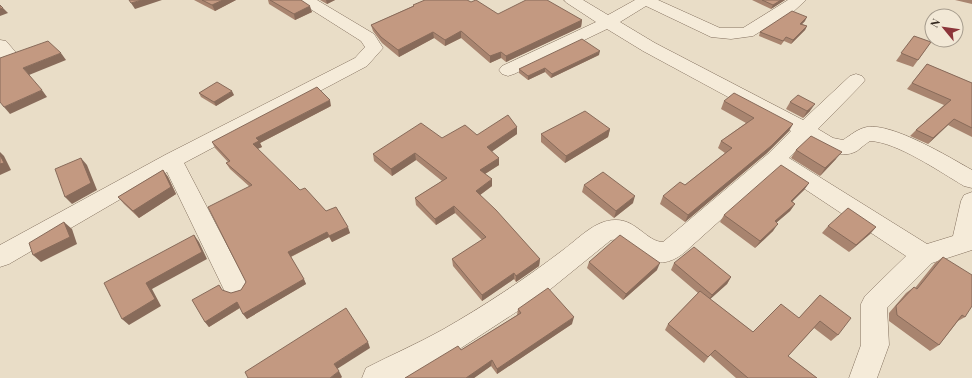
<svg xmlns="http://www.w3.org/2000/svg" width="972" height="378" font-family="'Playfair Display',serif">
	<rect width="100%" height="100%" fill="#e9ddc7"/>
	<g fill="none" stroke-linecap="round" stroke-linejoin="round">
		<defs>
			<g id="street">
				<polygon points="298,0 317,0 374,34 383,48 367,66 184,163 248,286 244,294 235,297 226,294 167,172 9,264 0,267 0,245 165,155 355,58 365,47 361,41 301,3"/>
				<path d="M564,0H583L608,15L635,0H658L720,28H743L788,0H806L794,11L753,36L731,39L711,37L646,6L620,22L655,43L803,120L850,76L856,74L862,76L865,80L862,84L818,129L833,138L843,140C851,135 857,129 867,127C893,123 949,157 972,170V188L964,186C940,172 897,142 870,141C865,144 861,148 857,151C840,160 821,150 806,141L789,158L927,244L953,236L961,201L964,195L972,192V250L932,263L887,308L889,345L877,378H849L861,345V304L865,296L906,256L776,170L685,252C647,283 631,235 611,240L547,292L461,348L405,378H362L366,368C391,355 417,344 442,330C484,306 525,279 563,250C578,239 595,220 615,220C636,219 647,242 663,242L768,154L791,131L643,51L607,29L514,74L508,76L502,74L499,70L502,66L596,22L567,3Z"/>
				<polygon points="0,40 6,41 19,56 16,60 0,66"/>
			</g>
		</defs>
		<!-- street casing -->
		<use href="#street" stroke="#83705e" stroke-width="1"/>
		<!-- street -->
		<use href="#street" fill="#f5ebd9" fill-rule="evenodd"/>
	</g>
	<!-- wall -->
	<g fill="#a8846f">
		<polygon points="194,0 236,0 215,11"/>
		<polygon points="268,0 301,0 312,12 295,20 269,4"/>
		<polygon points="320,0 335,0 327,4"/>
		<polygon points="752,0 785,0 771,9"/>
		<polygon points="955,0 972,0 972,4"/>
		<polygon points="413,5 498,14 582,20 581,27 506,62 501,58 490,63 461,38 445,46 434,38 399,57 382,43 373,31 371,25 413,6"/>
		<polygon points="805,21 802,24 807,26 805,30 791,44 784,41 781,45 759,36 760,32"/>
		<polygon points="914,36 931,42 913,67 896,61"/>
		<polygon points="599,55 551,78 545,72 528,80 519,73 519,69"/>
		<polygon points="927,64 972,83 972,137 948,125 928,144 910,136 916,130 944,105 907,89"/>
		<polygon points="199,93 234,95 216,106 201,97"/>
		<polygon points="724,101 789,131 767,153 685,222 660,204 663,196 685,185 725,153 718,148 721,141 746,123 721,109"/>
		<polygon points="790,102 810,111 803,118 786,109"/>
		<polygon points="331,106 260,143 262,147 257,149 300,190 326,211 350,233 332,242 329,237 291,257 306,284 247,319 243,314 240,308 209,327 205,322 223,291 231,293 241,290 246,282 250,187 230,169 226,163 228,162 215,148 212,142"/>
		<polygon points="517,127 517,134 492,151 499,165 485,174 492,186 480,195 540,259 539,266 516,282 514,279 482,301 453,266 452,259 482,240 455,213 436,225 416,205 415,198 442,181 416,160 392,176 374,161 373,154 442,138 477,135"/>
		<polygon points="610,129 608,137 565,163 541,142 541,134"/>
		<polygon points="796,150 836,159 820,176 791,158"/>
		<polygon points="163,170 168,177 176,194 139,218 124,204 118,197"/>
		<polygon points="809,183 804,190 792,201 795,204 790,211 776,223 773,231 755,248 720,222 724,215"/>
		<polygon points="584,185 633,203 614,218 582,192"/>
		<polygon points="828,226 876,227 870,234 849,252 822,233"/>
		<polygon points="943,257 965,317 958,321 939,345 930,351 889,321 889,313 906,293 914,287 915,288 935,263"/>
		<polygon points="589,262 657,270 623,300 587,268"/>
		<polygon points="674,263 731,277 727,284 710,299 753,332 799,318 820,295 838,335 831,341 814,328 788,356 817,378 736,378 710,355 704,363 665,330 668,324 698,293 671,270"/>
		<polygon points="518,309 572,324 497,374 491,366 474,378 405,378 461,350 517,315"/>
	</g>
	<!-- shaded-wall -->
	<g fill="#886b5a">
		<polygon points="142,0 162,0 135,9 131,3"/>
		<polygon points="223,0 236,0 215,11 212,5"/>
		<polygon points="326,0 335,0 327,4"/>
		<polygon points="781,0 785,0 771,9 773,5"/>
		<polygon points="310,6 312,12 295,20 294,14"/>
		<polygon points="3,8 8,13 0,16 0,9"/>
		<polygon points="807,17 805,21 798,28 800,24"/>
		<polygon points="582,20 581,27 506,62 506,56"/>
		<polygon points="807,26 805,30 791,44 793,40"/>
		<polygon points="461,31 461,38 445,46 445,40"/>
		<polygon points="433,32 434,38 399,57 398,50"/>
		<polygon points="600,51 599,55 551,78 552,74"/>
		<polygon points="501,52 501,58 490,63 490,56"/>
		<polygon points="61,53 66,60 29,75 23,68"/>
		<polygon points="545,68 545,72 528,80 528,76"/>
		<polygon points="42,90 47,97 10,114 4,107"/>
		<polygon points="232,91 234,95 216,106 214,102"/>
		<polygon points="330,100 331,106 260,143 262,147 255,150 253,144 256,138"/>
		<polygon points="815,104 810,111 803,118 807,111"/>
		<polygon points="954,119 948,125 928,144 933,138"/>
		<polygon points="793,124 789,131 767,153 685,222 688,215"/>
		<polygon points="517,127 517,134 487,155 487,147"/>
		<polygon points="610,129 608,137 565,163 566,156"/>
		<polygon points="0,152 4,156 11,170 0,175"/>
		<polygon points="842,152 836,159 820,176 825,168"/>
		<polygon points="415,153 416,160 392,176 391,169"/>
		<polygon points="81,158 87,165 97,190 72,204 65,197"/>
		<polygon points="499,158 499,165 480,177 480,170"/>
		<polygon points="163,170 168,177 176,194 139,218 133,211"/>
		<polygon points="492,179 492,186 476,198 476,191"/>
		<polygon points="809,183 804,190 786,208 791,201"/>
		<polygon points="635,196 633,203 614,218 616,211"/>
		<polygon points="795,204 790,211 770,228 775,221"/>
		<polygon points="454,206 455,213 436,225 435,219"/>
		<polygon points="64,222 72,229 77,244 41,262 33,255"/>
		<polygon points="778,224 773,231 755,248 760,241"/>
		<polygon points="348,227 350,233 332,242 329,236"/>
		<polygon points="876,227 870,234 849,252 856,245"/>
		<polygon points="327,232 329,237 290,257 288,252"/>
		<polygon points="194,235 199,242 207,259 152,289 161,306 129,325 122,319 146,283"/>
		<polygon points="540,259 539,266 516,282 516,276"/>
		<polygon points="660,263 657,270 623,300 626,294"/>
		<polygon points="514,273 514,279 482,301 482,295"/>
		<polygon points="731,277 727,284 707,302 712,295"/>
		<polygon points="304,279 306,284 247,319 243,314"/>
		<polygon points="237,302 241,307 209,327 205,322"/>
		<polygon points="574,317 572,324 497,374 497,369"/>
		<polygon points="368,342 370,348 337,369 334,364"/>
		<polygon points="492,360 491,366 474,378 466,378"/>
		<polygon points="339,371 342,377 341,378 330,378"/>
	</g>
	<!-- building -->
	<g fill="#c39981" stroke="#886b5a">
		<polygon points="129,0 142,0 131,3"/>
		<polygon points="202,0 223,0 212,5"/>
		<polygon points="270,0 301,0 310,6 294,14"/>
		<polygon points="425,0 467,0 471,2 476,0 498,14 526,0 547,0 582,20 506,56 501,52 490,56 461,31 445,40 433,32 398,50 381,37 371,25 414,6 413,5"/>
		<polygon points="762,0 781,0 773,5"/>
		<polygon points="0,5 3,8 0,9"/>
		<polygon points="792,11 807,17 800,24 807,26 793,40 786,37 783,41 760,32"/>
		<polygon points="914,36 931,42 918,60 901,53"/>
		<polygon points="582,39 600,51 552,74 545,68 528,76 519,69"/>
		<polygon points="48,41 61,53 23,68 42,90 4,107 0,102 0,58"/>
		<polygon points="927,64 972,83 972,128 954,119 933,138 916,130 951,100 912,83"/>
		<polygon points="217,82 232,91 214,102 199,93"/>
		<polygon points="317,87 330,100 256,138 259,141 253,144 300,190 305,188 326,211 336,207 348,227 329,236 327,232 288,252 304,279 243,314 237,302 205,322 192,300 219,285 222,290 231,293 241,290 246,282 208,207 252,185 226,163 230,161 212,142"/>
		<polygon points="734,93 793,124 771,146 688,215 663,196 680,182 685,185 732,148 721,141 754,118 724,101"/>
		<polygon points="798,95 815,104 807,111 790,102"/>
		<polygon points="585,111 610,129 566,156 541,134"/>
		<polygon points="508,115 517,127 487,147 499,158 480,170 492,179 476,191 496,210 540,259 516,276 514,273 482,295 452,259 486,237 454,206 435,219 415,198 447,178 415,153 391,169 373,154 421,123 442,138 465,125 477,135"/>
		<polygon points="811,136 842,152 825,168 796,150"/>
		<polygon points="0,155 4,163 0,164"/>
		<polygon points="81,158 91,183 65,197 55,169"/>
		<polygon points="781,165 809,183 791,201 795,204 775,221 778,224 760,241 724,215"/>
		<polygon points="163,170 171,187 133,211 118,197"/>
		<polygon points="603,172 635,196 616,211 584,185"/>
		<polygon points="848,208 876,227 856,245 828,226"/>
		<polygon points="64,222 70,237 33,255 29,243"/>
		<polygon points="194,235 202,252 146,283 155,299 122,319 104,283"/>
		<polygon points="620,235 660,263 626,294 589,262"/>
		<polygon points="694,247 731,277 712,295 674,263"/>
		<polygon points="943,257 972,275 972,306 965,317 962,315 939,345 897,315 896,306 914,287 917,289"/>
		<polygon points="548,288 574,317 497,369 492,360 466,378 405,378 458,346 461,350 521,313 518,309"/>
		<polygon points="700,291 753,332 781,304 799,318 820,295 851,318 838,335 820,321 788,356 817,378 748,378 715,350 708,357 668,324"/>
		<polygon points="346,308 368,342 334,364 339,371 330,378 248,378 245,372"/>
	</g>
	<!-- north arrow -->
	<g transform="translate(944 28) rotate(299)"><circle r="19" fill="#f2e8d6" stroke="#a69c8d"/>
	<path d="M0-3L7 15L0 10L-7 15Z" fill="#8c353a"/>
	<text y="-6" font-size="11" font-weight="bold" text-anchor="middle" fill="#352920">N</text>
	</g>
</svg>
